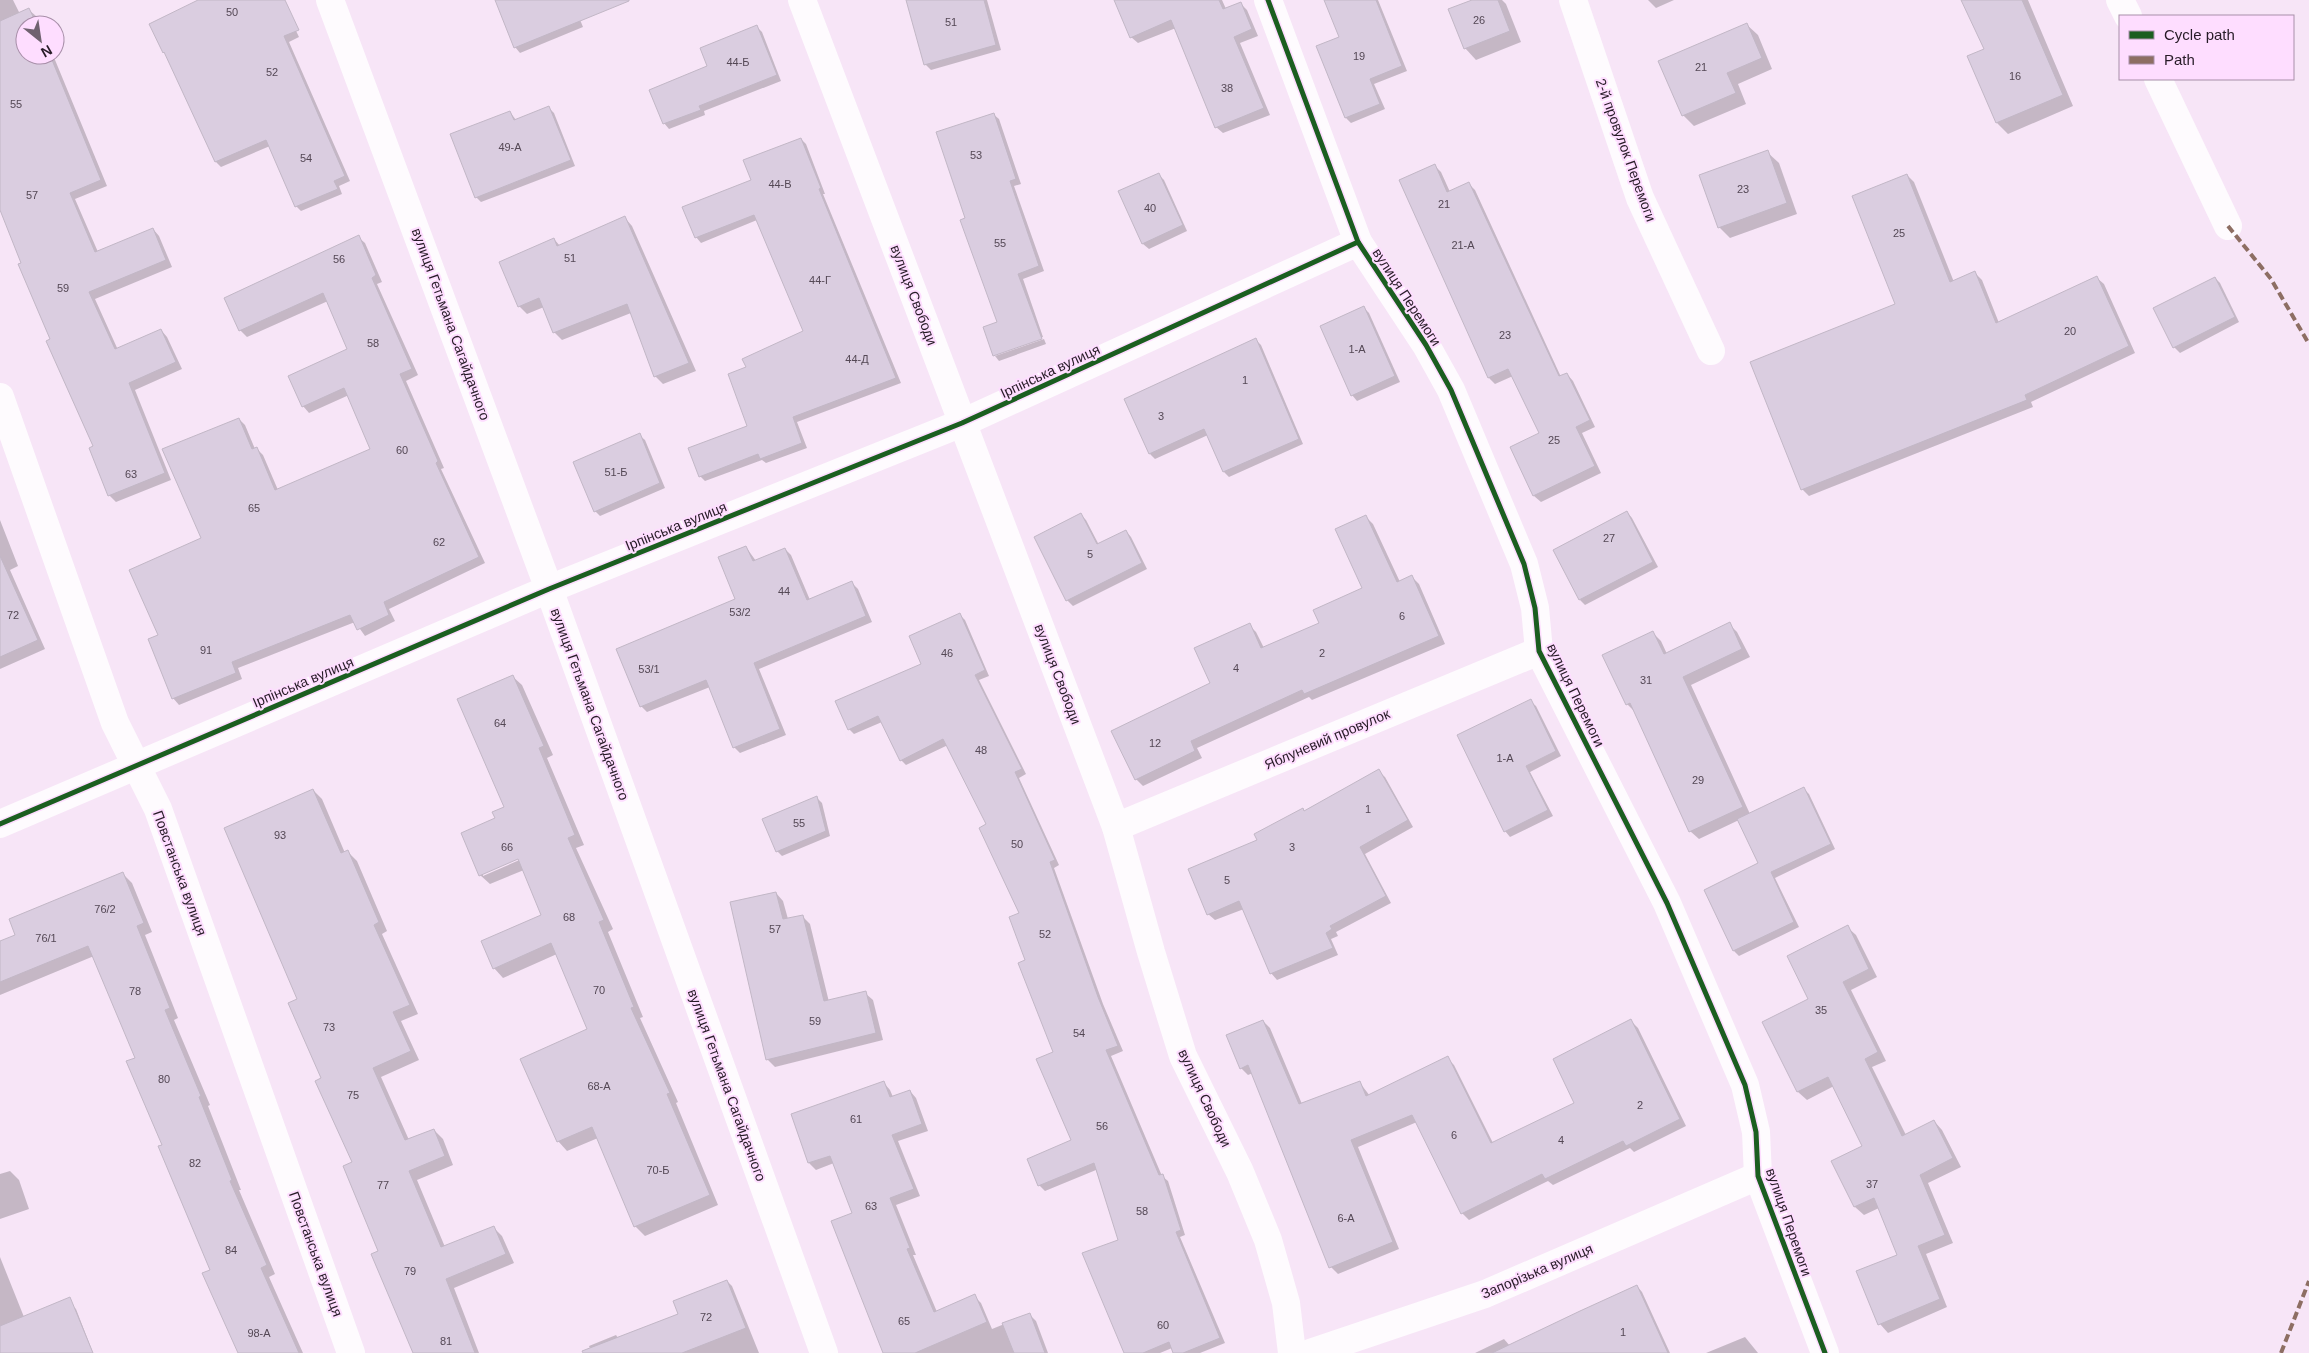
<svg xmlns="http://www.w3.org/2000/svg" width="2309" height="1353" font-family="Arial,sans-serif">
	<rect width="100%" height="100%" fill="#f7e5f7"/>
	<!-- shadow -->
	<g fill="#0003" fill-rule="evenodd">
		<polygon points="0,0 13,0 20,14 29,10 36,16 39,25 25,25 25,55 53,55 107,186 75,199 98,252 153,229 159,236 172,267 95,299 118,350 161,330 167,337 182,369 135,390 171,480 116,502 109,495 95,446 0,207"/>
		<polygon points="201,0 281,0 299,37 289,42 350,181 339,186 342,194 301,211 296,206 270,146 221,167 216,162 167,56 150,25"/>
		<polygon points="496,0 572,0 583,27 520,53 515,47"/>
		<polygon points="907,0 987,0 1001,50 931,70 926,65"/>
		<polygon points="1135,0 1222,0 1226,9 1240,3 1247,10 1258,36 1240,43 1270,115 1223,133 1216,127 1176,28 1138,43 1131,37"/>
		<polygon points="1325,0 1378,0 1407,71 1374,84 1385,109 1351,123 1346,118 1318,46 1340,38"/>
		<polygon points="1476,0 1502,0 1506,4 1521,42 1476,60 1465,48"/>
		<polygon points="1648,0 1674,0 1656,8"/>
		<polygon points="1962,0 2028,0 2073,106 2008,134 1997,123 1969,57 1986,50"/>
		<polygon points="1746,24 1758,35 1772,69 1738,84 1746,104 1694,126 1683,115"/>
		<polygon points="757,27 762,32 781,81 704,111 705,115 669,129 664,123 709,67"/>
		<polygon points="549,108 554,113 575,166 481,202 476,197 510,112 516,120"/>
		<polygon points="993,114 999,119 1021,184 1014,186 1044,271 1023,279 1043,337 995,354 995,356 994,355 998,323 967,219"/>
		<polygon points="801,139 806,144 825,194 823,194 901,383 797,422 807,448 766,463 762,460 705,481 700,476 749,426 747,368 805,331 757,220 701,243 696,237 752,181"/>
		<polygon points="1767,152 1779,163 1797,214 1730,238 1719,227"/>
		<polygon points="1434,165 1441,172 1450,192 1468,183 1475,190 1561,377 1567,374 1573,381 1595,427 1582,433 1601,473 1541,502 1534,496 1511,448 1541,434 1513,376 1495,384 1489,378 1400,181"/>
		<polygon points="1159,175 1164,180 1187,231 1149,249 1143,244 1120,192"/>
		<polygon points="1907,175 1914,182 1954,282 1975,273 1982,280 1999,323 2097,278 2104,284 2135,353 2031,402 2033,407 1809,496 1803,490 1752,363 1897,304"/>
		<polygon points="625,218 632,226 696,371 663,384 655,376 631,313 562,340 554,332 544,307 527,314 519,306 554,239 560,246"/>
		<polygon points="358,237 365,243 382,282 377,284 418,375 406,381 444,468 441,469 485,563 389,609 395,621 365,636 355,622 238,668 242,679 179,705 173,698 160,636 203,539 239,419 245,425 255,449 257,449 263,455 278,490 372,450 349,395 309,413 303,406 349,350 328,301 247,337 240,330"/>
		<polygon points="2215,278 2220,283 2239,322 2180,353 2174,347"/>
		<polygon points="1364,308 1369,313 1400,382 1357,401 1352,395"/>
		<polygon points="1044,339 1046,344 999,361 995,356"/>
		<polygon points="1256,340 1261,345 1303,444 1229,477 1224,472 1208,435 1155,459 1150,454"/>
		<polygon points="639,435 645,440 665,488 600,516 595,511"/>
		<polygon points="1627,512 1632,518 1658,567 1585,605 1580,600"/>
		<polygon points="1081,515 1086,520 1099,545 1126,531 1131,537 1147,569 1073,606 1067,600 1036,537"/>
		<polygon points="1366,517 1373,524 1400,582 1412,577 1419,584 1445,644 1312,700 1309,697 1197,748 1202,758 1143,786 1136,779 1113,732 1211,684 1249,625 1256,632 1264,648 1320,623 1363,589"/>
		<polygon points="0,520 18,566 10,570 45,649 0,669"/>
		<polygon points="746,547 756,561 785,549 791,555 810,600 852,583 858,589 872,622 759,669 786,735 740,753 734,747 710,687 647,712 641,706 737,600"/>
		<polygon points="960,615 965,620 989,676 979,680 1026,774 1019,778 1059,865 1054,868 1103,1004 1123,1051 1111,1056 1162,1176 1168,1181 1185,1235 1180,1237 1225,1343 1200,1353 1175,1353 1172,1348 1160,1353 1125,1353 1120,1241 1096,1170 1045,1191 1039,1185 1072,1141 1054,1053 1026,961 1020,914 988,825 948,745 906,765 901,760 882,722 854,734 849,729 923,665"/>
		<polygon points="1729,624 1737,632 1750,657 1691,685 1750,814 1804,789 1809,794 1835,849 1775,878 1799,927 1739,956 1734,951 1705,890 1760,864 1739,820 1699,839 1690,831 1635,712 1627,704 1652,632 1661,641 1667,654"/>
		<path d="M512,676L522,685L553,755L547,758L584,845L576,848L613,929L608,932L643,1017L640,1018L678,1102L676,1103L718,1205L645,1236L635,1226L598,1138L567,1151L558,1141L588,1030L557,954L503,978L494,968L543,915L524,870L490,884L480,875L497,819L506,807ZM523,856L524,858L483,876V873Z"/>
		<polygon points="1530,701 1536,706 1561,756 1530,772 1553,816 1510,837 1505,831"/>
		<polygon points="1378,771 1385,777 1413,827 1365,854 1391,903 1336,932 1338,936 1331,939 1338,955 1277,980 1271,973 1244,909 1215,920 1208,914 1259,840"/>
		<polygon points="313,790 322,799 345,853 348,852 357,861 387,931 382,934 418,1014 401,1021 419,1060 381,1077 409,1140 434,1130 443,1139 453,1165 417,1180 445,1247 493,1227 502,1236 514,1263 454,1288 479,1353 414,1353 379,1252 353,1163 323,1078 298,1000"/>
		<polygon points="817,798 822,803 830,836 782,856 777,851"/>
		<polygon points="123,874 132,883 152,932 145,935 178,1018 174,1020 210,1105 208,1106 241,1190 239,1190 275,1274 269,1277 303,1353 240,1353 211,1270 163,1146 136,1058 94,956 0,995 0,942 17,936"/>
		<polygon points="776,893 783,901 788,919 802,916 810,924 829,1002 865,993 873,1000 883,1040 775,1067 767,1059"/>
		<polygon points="1847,927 1856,935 1877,977 1851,990 1886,1061 1872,1067 1906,1135 1934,1121 1942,1130 1961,1167 1928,1183 1953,1243 1926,1254 1947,1307 1888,1333 1880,1324 1858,1272 1898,1255 1879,1208 1864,1215 1855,1207 1833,1161 1864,1146 1834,1086 1807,1100 1798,1092 1764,1022 1810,999"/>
		<polygon points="1263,1021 1270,1028 1302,1104 1360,1083 1370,1096 1447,1058 1454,1065 1493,1143 1575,1103 1631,1021 1638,1028 1686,1126 1634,1152 1630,1148 1553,1185 1548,1181 1469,1220 1462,1213 1417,1122 1358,1147 1399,1249 1338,1274 1331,1267 1253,1073 1248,1075 1241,1068"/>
		<polygon points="884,1083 890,1090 893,1097 910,1091 916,1098 928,1131 898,1141 920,1196 896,1205 916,1255 913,1255 937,1312 974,1296 981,1303 992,1329 1029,1314 1036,1321 1048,1353 884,1353 832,1222 854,1214 834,1163 816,1170 809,1163 793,1114"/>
		<polygon points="10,1171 19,1180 29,1209 0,1219 0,1174"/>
		<polygon points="0,1257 24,1317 66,1300 76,1309 93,1353 0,1353"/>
		<polygon points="727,1281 732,1286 759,1353 592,1353 589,1346 616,1335 618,1338 679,1314"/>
		<polygon points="1637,1286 1642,1292 1670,1353 1475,1353 1504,1339 1510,1346"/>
		<polygon points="1745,1337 1758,1353 1706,1353"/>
	</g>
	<!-- building -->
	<g fill="#dacde0" stroke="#c2b7c6">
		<polygon points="198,0 285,0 299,30 284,36 345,176 334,181 338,189 295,207 266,140 215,162 164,52 163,53 149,24"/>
		<polygon points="495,0 629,0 629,1 514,48"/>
		<polygon points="906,0 984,0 996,45 924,65"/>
		<polygon points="1114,0 1219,0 1223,9 1241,2 1252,29 1234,37 1264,108 1215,128 1171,20 1130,38"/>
		<polygon points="1324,0 1376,0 1402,66 1370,79 1380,104 1345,118 1316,46 1339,37"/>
		<polygon points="1472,0 1498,0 1510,31 1464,49 1448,9"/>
		<polygon points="1961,0 2022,0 2063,95 1996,123 1967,56 1984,49"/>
		<polygon points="29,8 37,25 25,25 25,55 50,55 101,180 70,193 95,252 153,228 166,260 89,292 115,349 161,329 176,362 129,383 165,473 108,496 89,448 93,446 46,341 50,339 18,264 21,263 0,210 0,21"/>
		<polygon points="1747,23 1762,58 1727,73 1736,93 1682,116 1658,61"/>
		<polygon points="757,25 777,75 699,106 701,110 663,124 649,90 707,66 700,48"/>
		<polygon points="549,106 571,160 475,198 450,134 510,111 514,120"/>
		<polygon points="994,113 1016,179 1010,181 1039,266 1018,274 1042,339 993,356 983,327 997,322 960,220 965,218 936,132"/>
		<polygon points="801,138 821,188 819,189 896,378 793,417 802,443 760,459 758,454 699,477 688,448 747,426 728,374 746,367 742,359 803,331 754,215 695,238 682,207 751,180 743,160"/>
		<polygon points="1768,150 1787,203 1718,228 1699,175"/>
		<polygon points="1435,164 1447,192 1469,182 1559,376 1567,373 1590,420 1576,427 1595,466 1533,496 1510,447 1539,433 1508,369 1488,378 1399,180"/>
		<polygon points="1159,173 1183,225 1142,244 1118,191"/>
		<polygon points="1907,174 1950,282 1975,271 1996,323 2097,276 2129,346 2025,395 2027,400 1801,490 1750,362 1895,304 1852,196"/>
		<polygon points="625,216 689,363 654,377 627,304 553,333 539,298 518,307 499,262 554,238 557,246"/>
		<polygon points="359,235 376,275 372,278 412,369 400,374 438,461 436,463 479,557 384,602 389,615 357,630 350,615 232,662 236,673 172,699 148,639 158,635 129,570 201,538 162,449 239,418 252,449 257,447 275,490 370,449 344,388 302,407 288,376 347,349 323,293 239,331 224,298"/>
		<polygon points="2215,277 2235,317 2173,348 2153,308"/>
		<polygon points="1364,306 1395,376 1351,396 1320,326"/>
		<polygon points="1256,338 1299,439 1223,472 1204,429 1149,454 1124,399"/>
		<polygon points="640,433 660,483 594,512 573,462"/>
		<polygon points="1627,511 1653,562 1579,600 1553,550"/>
		<polygon points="1081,513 1097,544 1126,530 1142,563 1066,601 1034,537"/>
		<polygon points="1366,515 1397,582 1412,575 1439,636 1304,694 1302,690 1191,741 1195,751 1135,780 1111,731 1210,683 1194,648 1250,623 1261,648 1319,623 1313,610 1362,588 1335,529"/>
		<polygon points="746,546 753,561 785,548 807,600 852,581 866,616 754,663 780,729 733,748 706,680 640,707 616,649 735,599 718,557"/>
		<polygon points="0,556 38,640 0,657"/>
		<polygon points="960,613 985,670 975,675 1022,769 1015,772 1055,860 1050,862 1098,997 1118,1046 1106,1050 1159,1175 1163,1174 1181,1230 1176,1232 1220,1338 1183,1353 1173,1353 1169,1342 1143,1353 1124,1353 1082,1253 1118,1240 1094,1163 1038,1186 1027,1159 1071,1140 1036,1059 1053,1052 1018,963 1025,960 1009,917 1019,913 979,828 986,824 943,739 900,761 878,716 848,730 835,701 921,664 909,636"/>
		<polygon points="1730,622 1742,649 1683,677 1743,807 1689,832 1630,703 1626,705 1602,655 1653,631 1664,654"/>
		<polygon points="513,675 544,746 539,748 575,835 568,838 604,920 599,922 634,1007 631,1008 670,1093 667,1094 710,1195 634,1227 592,1127 557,1142 520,1059 587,1029 551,943 493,969 481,941 541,915 518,859 479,876 461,833 495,818 492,812 504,807 457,699"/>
		<polygon points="1531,699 1556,751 1526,766 1548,810 1504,832 1457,735"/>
		<polygon points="1379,769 1408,820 1360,847 1386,896 1330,926 1332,929 1326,933 1333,948 1270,974 1239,901 1207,915 1188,869 1257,840 1254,834 1303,808 1304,811"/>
		<polygon points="1804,787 1831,844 1771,872 1794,922 1733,951 1704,890 1758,863 1737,819"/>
		<polygon points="313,789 341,853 348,850 379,922 374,925 410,1005 393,1012 411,1051 373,1068 405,1140 434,1129 445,1156 409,1171 441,1247 494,1226 506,1254 446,1279 475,1353 413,1353 371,1254 378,1251 343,1166 352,1162 315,1081 321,1078 288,1003 297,999 224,828"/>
		<polygon points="817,796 826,831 776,852 762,819"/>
		<polygon points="123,872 144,923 137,926 170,1008 165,1010 201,1096 199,1097 232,1180 230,1181 267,1265 261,1268 299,1353 238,1353 202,1273 210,1270 158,1146 162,1145 126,1061 135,1058 88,946 0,982 0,941 15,935 9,919"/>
		<polygon points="776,892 783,919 803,915 824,1001 866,991 876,1033 766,1060 730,902"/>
		<polygon points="1848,925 1869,969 1843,982 1878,1052 1865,1059 1902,1136 1934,1120 1953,1158 1920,1175 1945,1235 1918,1246 1940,1299 1878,1325 1856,1271 1897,1255 1874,1198 1854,1207 1831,1161 1862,1146 1828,1077 1797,1092 1762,1022 1808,999 1787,956"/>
		<polygon points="1631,1019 1680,1119 1626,1146 1623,1141 1545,1179 1542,1174 1461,1214 1412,1115 1351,1140 1393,1242 1329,1268 1248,1065 1240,1069 1226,1035 1263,1020 1299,1104 1360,1081 1366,1096 1448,1056 1491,1143 1574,1103 1553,1059"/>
		<polygon points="884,1081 890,1097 910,1090 922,1124 892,1135 914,1189 890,1198 910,1248 907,1249 934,1312 975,1294 987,1322 915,1353 883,1353 831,1221 852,1213 830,1156 808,1163 791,1114"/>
		<polygon points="727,1280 746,1328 682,1353 583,1353 582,1351 678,1314 673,1301"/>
		<polygon points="1637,1285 1668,1353 1492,1353 1580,1311"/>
		<polygon points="70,1297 93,1353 0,1353 0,1326"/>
		<polygon points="1030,1313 1045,1353 1014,1353 1002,1323"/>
	</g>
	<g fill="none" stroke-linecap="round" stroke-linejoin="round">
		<!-- street -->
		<g stroke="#fefbfe" stroke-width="28">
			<polyline points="330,0 549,589 824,1353"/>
			<polyline points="802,0 1116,827 1151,952 1183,1056 1240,1172 1268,1240 1286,1303 1292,1353"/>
			<polyline points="1268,0 1358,242 1426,345 1451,390 1524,564 1535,608 1539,651 1667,903 1745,1085 1756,1132 1758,1176 1825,1353"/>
			<polyline points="1573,0 1640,198 1711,351"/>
			<polyline points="2120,0 2128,16"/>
			<polyline points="2158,79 2228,226"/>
			<polyline points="0,397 115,723 158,809 351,1353"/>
			<polyline points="0,824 549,589 962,423 1358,242"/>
			<polyline points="1116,827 1539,651"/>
			<polyline points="1310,1353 1485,1294 1758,1176"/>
		</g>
		<!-- quiet -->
		<g stroke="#8d6e63" stroke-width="4" stroke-dasharray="8 4" stroke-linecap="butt">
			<polyline points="2228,226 2271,279 2309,344"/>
			<polyline points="2281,1353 2309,1281"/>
		</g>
		<defs>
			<g id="cycleway">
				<polyline points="1268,0 1358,242 1426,345 1451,390 1524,564 1535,608 1539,651 1667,903 1745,1085 1756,1132 1758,1176 1825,1353"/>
				<polyline points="0,824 549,589 962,423 1358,242"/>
			</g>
		</defs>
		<!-- cycleway casing -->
		<use href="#cycleway" stroke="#feddff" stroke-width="8"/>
		<!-- cycleway -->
		<use href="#cycleway" stroke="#1b5e20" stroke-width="5"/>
	</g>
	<g text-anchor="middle" stroke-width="4" stroke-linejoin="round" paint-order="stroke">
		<!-- number labels -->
		<g font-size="11" fill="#544855">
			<text x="232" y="16">50</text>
			<text x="1479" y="24">26</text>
			<text x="951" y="26">51</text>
			<text x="1359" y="60">19</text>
			<text x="738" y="66">44-Б</text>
			<text x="1701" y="71">21</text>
			<text x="272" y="76">52</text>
			<text x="2015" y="80">16</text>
			<text x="1227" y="92">38</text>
			<text x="16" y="108">55</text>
			<text x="510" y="151">49-А</text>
			<text x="976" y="159">53</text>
			<text x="306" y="162">54</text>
			<text x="780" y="188">44-В</text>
			<text x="1743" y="193">23</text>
			<text x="32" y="199">57</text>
			<text x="1444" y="208">21</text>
			<text x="1150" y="212">40</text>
			<text x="1899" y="237">25</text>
			<text x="1000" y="247">55</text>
			<text x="1463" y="249">21-А</text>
			<text x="570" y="262">51</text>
			<text x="339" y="263">56</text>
			<text x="820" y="284">44-Г</text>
			<text x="63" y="292">59</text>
			<text x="2070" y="335">20</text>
			<text x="1505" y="339">23</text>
			<text x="373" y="347">58</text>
			<text x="1357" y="353">1-А</text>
			<text x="857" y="363">44-Д</text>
			<text x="1245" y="384">1</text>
			<text x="1161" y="420">3</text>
			<text x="1554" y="444">25</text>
			<text x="402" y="454">60</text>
			<text x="616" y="476">51-Б</text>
			<text x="131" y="478">63</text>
			<text x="254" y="512">65</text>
			<text x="1609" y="542">27</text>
			<text x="439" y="546">62</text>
			<text x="1090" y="558">5</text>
			<text x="784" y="595">44</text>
			<text x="740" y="616">53/2</text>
			<text x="13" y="619">72</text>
			<text x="1402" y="620">6</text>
			<text x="206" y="654">91</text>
			<text x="947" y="657">46</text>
			<text x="1322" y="657">2</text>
			<text x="1236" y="672">4</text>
			<text x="649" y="673">53/1</text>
			<text x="1646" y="684">31</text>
			<text x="500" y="727">64</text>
			<text x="1155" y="747">12</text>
			<text x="981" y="754">48</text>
			<text x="1505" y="762">1-А</text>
			<text x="1698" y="784">29</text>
			<text x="1368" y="813">1</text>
			<text x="799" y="827">55</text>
			<text x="280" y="839">93</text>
			<text x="1017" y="848">50</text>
			<text x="507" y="851">66</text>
			<text x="1292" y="851">3</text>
			<text x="1227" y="884">5</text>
			<text x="105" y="913">76/2</text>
			<text x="569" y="921">68</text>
			<text x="775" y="933">57</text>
			<text x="1045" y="938">52</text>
			<text x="46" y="942">76/1</text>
			<text x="599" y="994">70</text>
			<text x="135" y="995">78</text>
			<text x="1821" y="1014">35</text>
			<text x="815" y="1025">59</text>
			<text x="329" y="1031">73</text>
			<text x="1079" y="1037">54</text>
			<text x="164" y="1083">80</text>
			<text x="599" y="1090">68-А</text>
			<text x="353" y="1099">75</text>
			<text x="1640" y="1109">2</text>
			<text x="856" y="1123">61</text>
			<text x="1102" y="1130">56</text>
			<text x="1454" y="1139">6</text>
			<text x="1561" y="1144">4</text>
			<text x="195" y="1167">82</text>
			<text x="658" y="1174">70-Б</text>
			<text x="1872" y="1188">37</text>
			<text x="383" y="1189">77</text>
			<text x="871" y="1210">63</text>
			<text x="1142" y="1215">58</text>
			<text x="1346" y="1222">6-А</text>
			<text x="231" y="1254">84</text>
			<text x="410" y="1275">79</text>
			<text x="706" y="1321">72</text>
			<text x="904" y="1325">65</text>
			<text x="1163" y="1329">60</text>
			<text x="1623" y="1336">1</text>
			<text x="259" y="1337">98-А</text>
			<text x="446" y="1345">81</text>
		</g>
		<!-- street labels -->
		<g font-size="14" fill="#271b27" stroke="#feddff">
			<text transform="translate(1626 150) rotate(70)" y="5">2-й провулок Перемоги</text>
			<text transform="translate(914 295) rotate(69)" y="5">вулиця Свободи</text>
			<text transform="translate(1407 297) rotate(57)" y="5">вулиця Перемоги</text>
			<text transform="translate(451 324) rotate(70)" y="5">вулиця Гетьмана Сагайдачного</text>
			<text transform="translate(1050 371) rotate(-25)" y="5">Ірпінська вулиця</text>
			<text transform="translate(676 526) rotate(-22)" y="5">Ірпінська вулиця</text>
			<text transform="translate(1058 674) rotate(69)" y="5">вулиця Свободи</text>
			<text transform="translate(303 682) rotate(-23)" y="5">Ірпінська вулиця</text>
			<text transform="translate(1576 695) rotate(64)" y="5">вулиця Перемоги</text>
			<text transform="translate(590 704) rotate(70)" y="5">вулиця Гетьмана Сагайдачного</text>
			<text transform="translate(1327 739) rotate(-23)" y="5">Яблуневий провулок</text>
			<text transform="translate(180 873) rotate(70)" y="5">Повстанська вулиця</text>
			<text transform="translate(727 1085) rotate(70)" y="5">вулиця Гетьмана Сагайдачного</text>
			<text transform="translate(1205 1098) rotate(65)" y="5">вулиця Свободи</text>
			<text transform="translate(1789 1222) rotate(71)" y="5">вулиця Перемоги</text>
			<text transform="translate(316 1254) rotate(70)" y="5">Повстанська вулиця</text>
			<text transform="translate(1537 1271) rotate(-23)" y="5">Запорізька вулиця</text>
		</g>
	</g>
	<!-- legend -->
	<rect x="2119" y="15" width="175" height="65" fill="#feddff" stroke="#a88fa9"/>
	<rect x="2129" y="31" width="25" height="8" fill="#1b5e20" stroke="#a88fa9"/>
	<text x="2164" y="40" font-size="15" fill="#271b27">Cycle path</text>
	<rect x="2129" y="56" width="25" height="8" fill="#8d6e63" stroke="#a88fa9"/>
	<text x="2164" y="65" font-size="15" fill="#271b27">Path</text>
	<!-- north arrow -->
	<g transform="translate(40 40) rotate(150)"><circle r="24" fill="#feddff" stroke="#a88fa9"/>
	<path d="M0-4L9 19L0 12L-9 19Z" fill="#706270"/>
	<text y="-8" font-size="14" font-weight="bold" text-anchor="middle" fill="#271b27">N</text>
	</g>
</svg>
